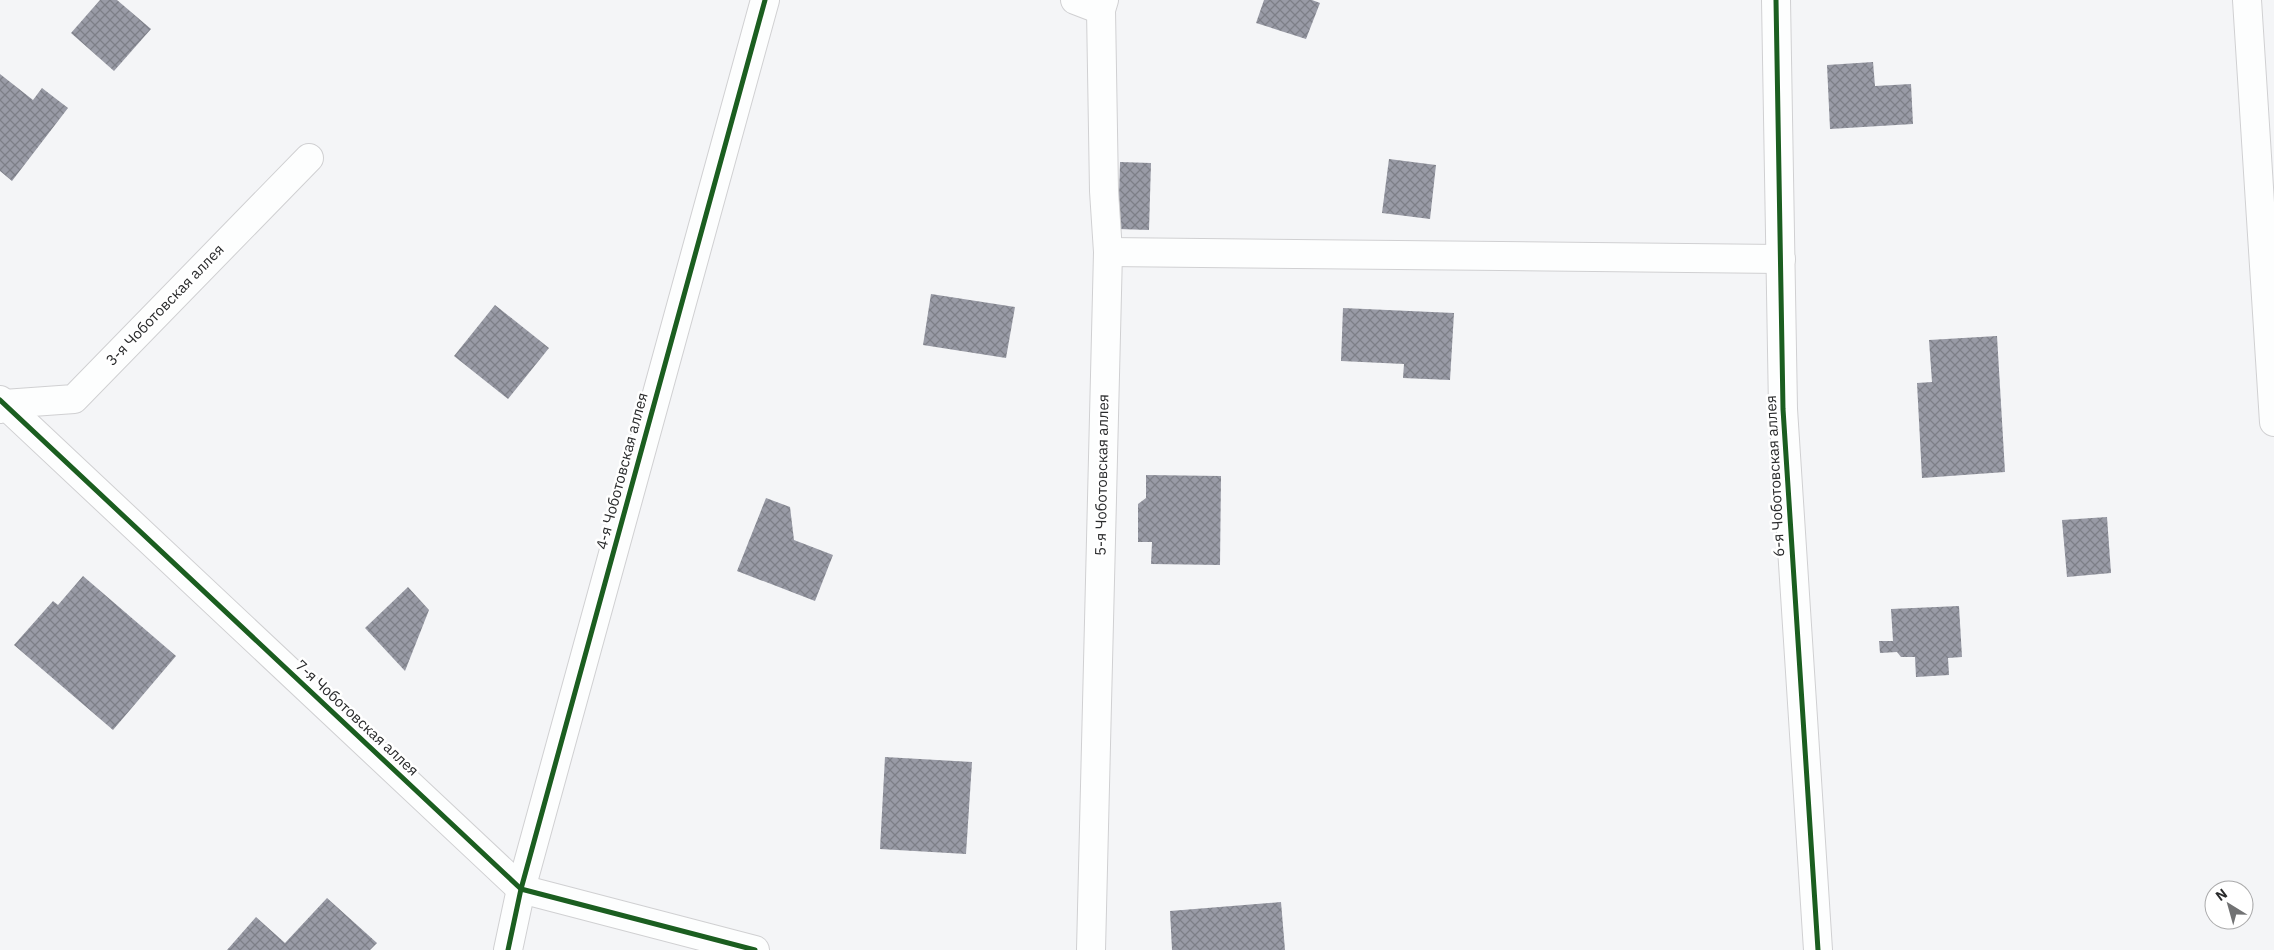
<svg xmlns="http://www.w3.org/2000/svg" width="2274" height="950" font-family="'IBM Plex Sans',sans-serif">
	<defs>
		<pattern id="building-cross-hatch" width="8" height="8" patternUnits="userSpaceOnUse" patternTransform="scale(1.25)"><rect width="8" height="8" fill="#999ba6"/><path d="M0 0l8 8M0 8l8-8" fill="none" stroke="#7d7f87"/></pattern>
	</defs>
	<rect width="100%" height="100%" fill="#f4f5f7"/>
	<!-- building -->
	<g fill="url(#building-cross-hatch)">
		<polygon points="100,0 117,0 151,29 114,71 71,33"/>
		<polygon points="1264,0 1312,0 1320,3 1306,39 1256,23"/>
		<polygon points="1873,62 1875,86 1911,84 1913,124 1830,129 1827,65"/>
		<polygon points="0,74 33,100 42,88 68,108 12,181 0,171"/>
		<polygon points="1389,159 1436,165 1430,219 1382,213"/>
		<polygon points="1120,162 1151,163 1149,230 1118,229"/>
		<polygon points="931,294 1015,307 1006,358 923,345"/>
		<polygon points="495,305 549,348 508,399 454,356"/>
		<polygon points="1343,308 1454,313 1450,380 1403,378 1404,364 1341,361"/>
		<polygon points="1997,336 2005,472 1922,478 1917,383 1932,382 1929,340"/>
		<polygon points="1146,475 1221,476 1220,565 1151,564 1152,542 1138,542 1138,504 1146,498"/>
		<polygon points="766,498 790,507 794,540 833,555 815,601 737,571"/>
		<polygon points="2107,517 2111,573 2067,577 2062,520"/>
		<polygon points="83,576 176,656 113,730 14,645 53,601 58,605"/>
		<polygon points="408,587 429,610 405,671 365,628"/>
		<polygon points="1959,606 1962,657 1948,658 1949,675 1916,677 1915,657 1901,657 1897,652 1880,653 1879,641 1893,641 1891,609"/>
		<polygon points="885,757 972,762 966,854 880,849"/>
		<polygon points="327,898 377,943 370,950 227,950 256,917 285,943"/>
		<polygon points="1281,902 1285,950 1172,950 1170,911"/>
	</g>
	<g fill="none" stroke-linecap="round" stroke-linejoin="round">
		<defs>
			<g id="minor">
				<polyline points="1075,0 1101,10"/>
				<polyline points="1776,0 1783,409 1818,950"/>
				<polyline points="2247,0 2274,422"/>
				<polyline points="1108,252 1781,259"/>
				<polyline points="0,400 521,889 755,950"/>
				<polyline points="0,409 4,404 74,399 309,158"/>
				<polyline points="508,950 521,889 765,0"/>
				<polyline points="1091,950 1108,252 1104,191 1101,10 1104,0"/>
			</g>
		</defs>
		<!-- minor casing -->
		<use href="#minor" stroke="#d0d0d2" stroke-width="30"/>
		<!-- minor -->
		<use href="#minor" stroke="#fdfefe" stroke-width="28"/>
		<defs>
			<g id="cycleway">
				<polyline points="1776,0 1783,409 1818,950"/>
				<polyline points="0,400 521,889 755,950"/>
				<polyline points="508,950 521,889 765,0"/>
			</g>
		</defs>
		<!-- cycleway casing -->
		<use href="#cycleway" stroke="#fff" stroke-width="8"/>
		<!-- cycleway -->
		<use href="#cycleway" stroke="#1b5e20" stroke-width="5"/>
	</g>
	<g text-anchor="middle" stroke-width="5" stroke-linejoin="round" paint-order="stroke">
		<!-- street labels -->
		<g font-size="15" fill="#2a2b2c" stroke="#fff">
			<text transform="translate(165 305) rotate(-46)" y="5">3-я Чоботовская аллея</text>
			<text transform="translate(622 471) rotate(-75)" y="5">4-я Чоботовская аллея</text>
			<text transform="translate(1102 475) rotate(-89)" y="5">5-я Чоботовская аллея</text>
			<text transform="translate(1775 476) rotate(-93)" y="5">6-я Чоботовская аллея</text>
			<text transform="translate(357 718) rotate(43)" y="5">7-я Чоботовская аллея</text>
		</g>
	</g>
	<!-- north arrow -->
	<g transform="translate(2229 905) rotate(323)"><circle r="24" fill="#ffffff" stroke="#aaaaab"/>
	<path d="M0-4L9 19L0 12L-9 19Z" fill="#717273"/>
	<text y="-8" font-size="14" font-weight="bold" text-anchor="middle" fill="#2a2b2c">N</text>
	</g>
</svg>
